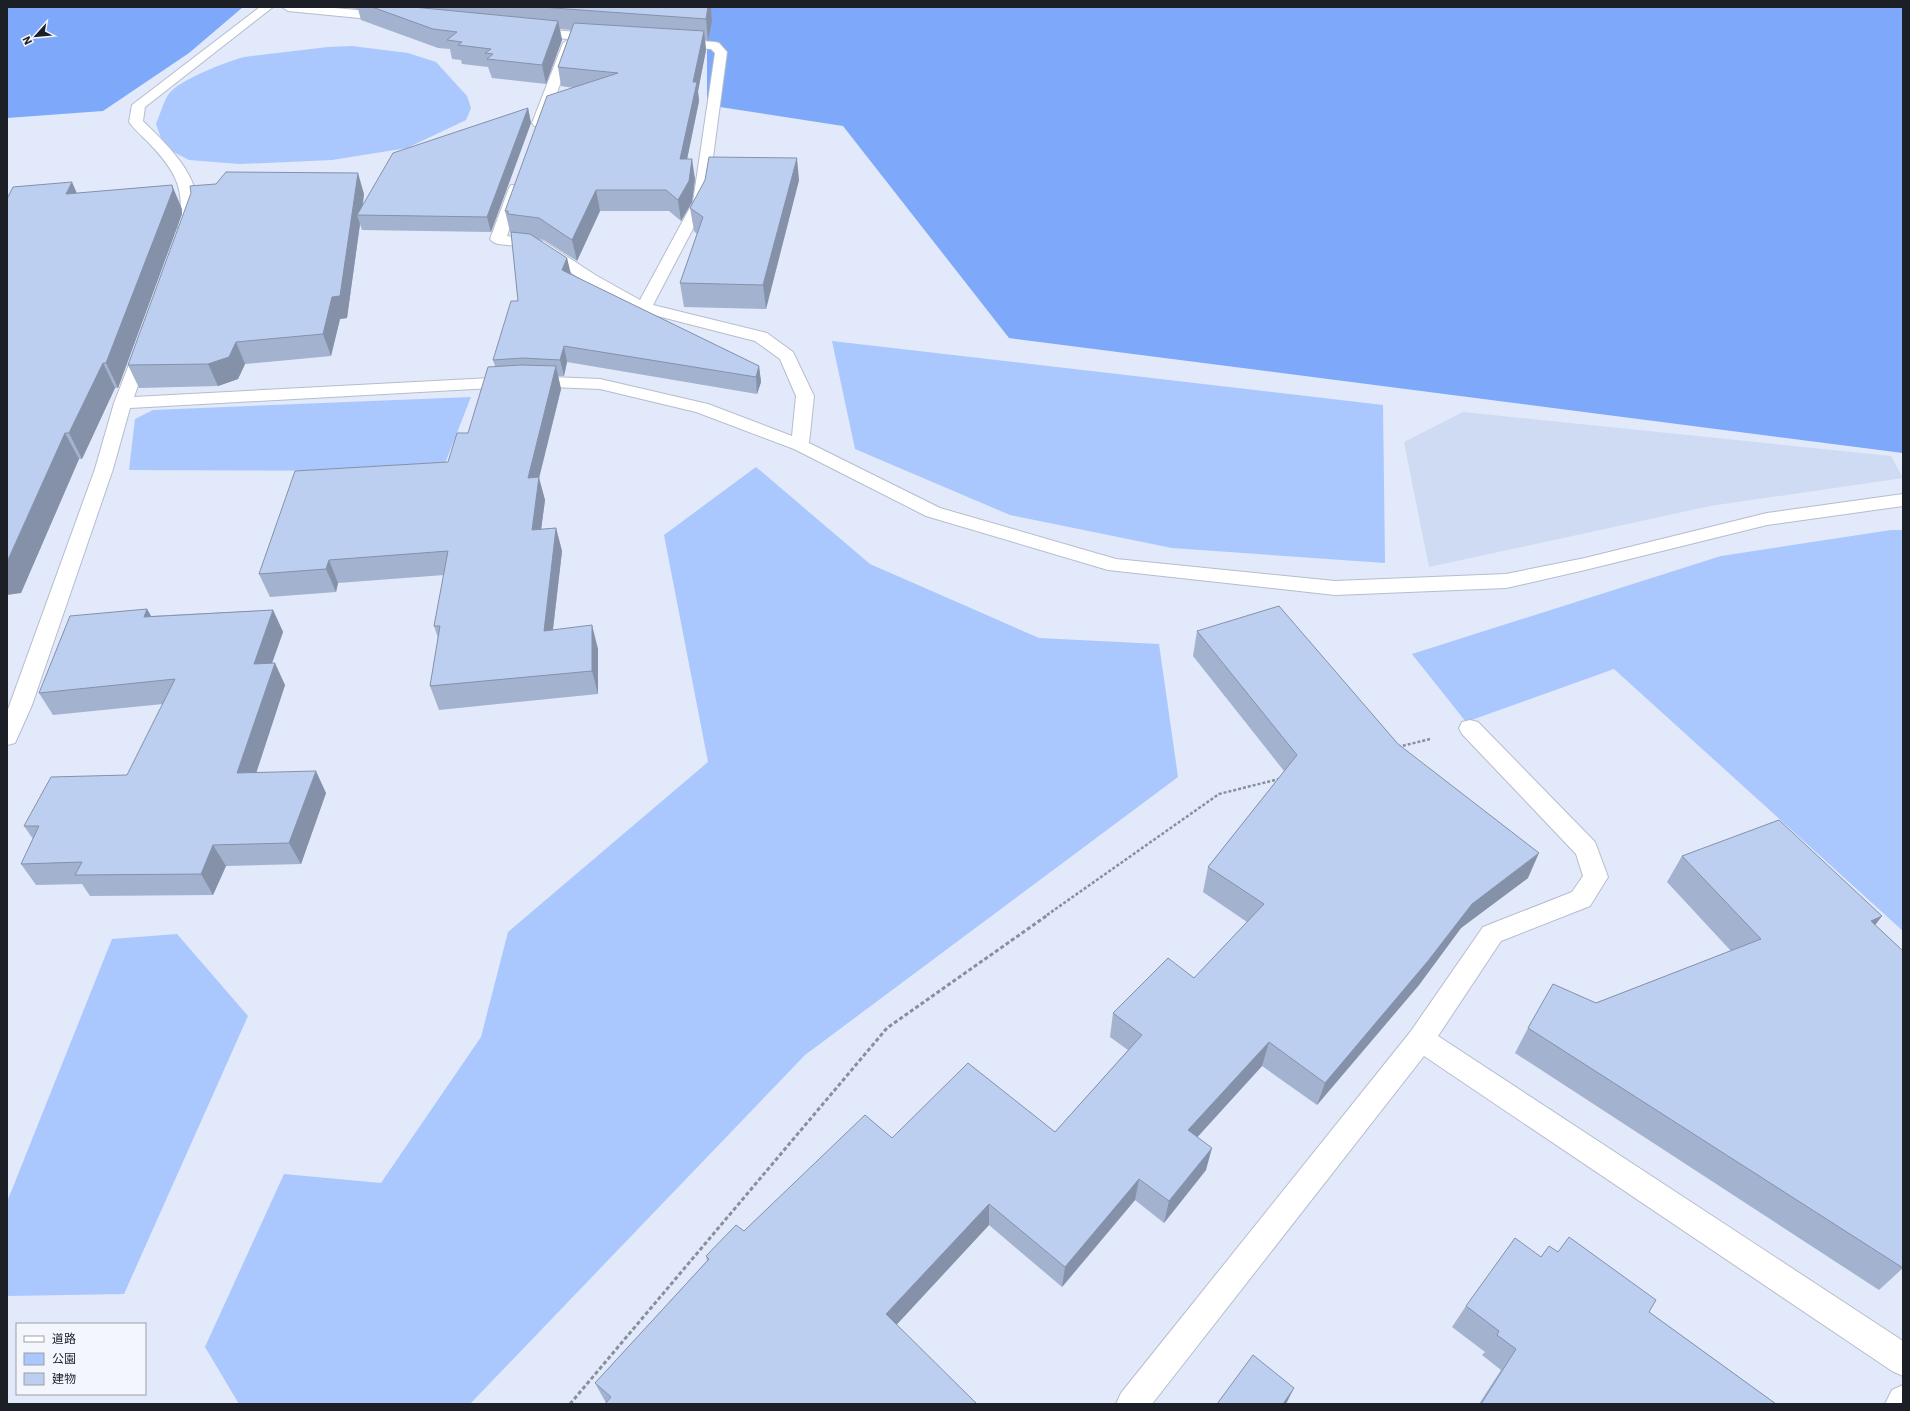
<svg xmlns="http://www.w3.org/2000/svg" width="1910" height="1411" font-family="'IBM Plex Sans','Noto Sans JP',sans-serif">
	<rect width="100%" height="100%" fill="#e1e9fa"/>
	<!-- built -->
	<polygon fill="#cfdbf2" points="1463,412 1891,456 1903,478 1710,506 1429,567 1404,442"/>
	<!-- green -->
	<g fill="#aac7fe">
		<path d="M352,46L408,53L436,62L467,96L471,108L466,120L407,148L332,160L240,164L189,160L164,147L156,124C160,115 163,103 168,95C178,80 226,62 244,57L328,47Z"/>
		<polygon points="832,341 1383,405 1385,563 1172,548 1010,515 855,449"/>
		<polygon points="471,397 442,471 129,470 135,419 153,410"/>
		<polygon points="756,467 870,564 1039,638 1159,644 1178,777 805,1055 470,1404 239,1404 205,1347 284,1174 381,1183 481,1037 508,932 708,762 664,535"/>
		<polygon points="1891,530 1903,530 1903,931 1614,669 1466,722 1412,654 1721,556"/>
		<polygon points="177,934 248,1016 124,1294 7,1296 7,1202 112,939"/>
	</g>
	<!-- forest -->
	<g fill="#7ea8fa">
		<polygon points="7,7 243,7 189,53 103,111 7,118"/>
		<polygon points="707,7 1903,7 1903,453 1009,338 843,126 707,105"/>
	</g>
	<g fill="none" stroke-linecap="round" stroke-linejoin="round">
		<defs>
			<g id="minor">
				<path d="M260,7H273L145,107L143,121C167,145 204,178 196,215C195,221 194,226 191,230H181L178,227C187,189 174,169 148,142C142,136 134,129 129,122L132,105Z"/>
				<polygon points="282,7 324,7 390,13 396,17 390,21 288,11"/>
				<polygon points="531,28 599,34 605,38 599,42 527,35 525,32"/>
				<polygon points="569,39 575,43 546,123 544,126 534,126 532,123 563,43"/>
				<polygon points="675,39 715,42 719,43 727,52 707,202 653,305 767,333 793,352 814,396 809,443 940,508 1116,559 1335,581 1506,574 1585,558 1767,513 1903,494 1903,506 1767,525 1585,570 1506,588 1335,595 1108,570 926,516 794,449 696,412 600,389 527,386 130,408 113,469 32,705 15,743 7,745 7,712 95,469 114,403 137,344 143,343 149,344 151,348 134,397 527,376 600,379 708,404 792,436 796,396 780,359 755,341 638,311 585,282 534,248 498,244 493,242 490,239 509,188 511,185 521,185 523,188 507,236 543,241 597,276 640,300 693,202 715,53 711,49 671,46 669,43"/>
				<polygon points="1470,720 1478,722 1595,842 1608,877 1590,906 1501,941 1438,1036 1903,1341 1903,1376 1892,1371 1424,1056 1152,1404 1116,1404 1121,1393 1411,1031 1483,927 1572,892 1583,876 1576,854 1462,734 1459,728 1462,722"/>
				<polygon points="1903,1385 1903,1404 1885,1404 1892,1390"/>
			</g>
		</defs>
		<!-- minor casing -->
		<use href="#minor" stroke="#b5bdcd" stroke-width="2"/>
		<!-- path-far1 -->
		<g stroke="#898f9b" stroke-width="2.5" stroke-dasharray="3 2" stroke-linecap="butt">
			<polyline points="1398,747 1430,739"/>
			<polyline points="1047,915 1219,794 1279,779"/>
		</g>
		<!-- path -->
		<polyline stroke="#898f9b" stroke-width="3" stroke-dasharray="4 2.5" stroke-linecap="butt" points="570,1404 887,1028 1049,914"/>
		<!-- minor -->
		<use href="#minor" fill="#fff" fill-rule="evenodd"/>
	</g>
	<!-- wall -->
	<g fill="#a3b2cf">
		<polygon points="340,7 712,7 711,9 712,21 708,41 705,40 706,50 698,91 699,101 687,159 695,179 692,202 681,221 669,211 600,211 577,261 544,240 537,239 567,258 570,274 759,366 761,382 757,394 567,362 564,376 558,376 561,389 539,478 545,500 541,529 556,528 562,551 553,630 598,649 598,694 439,710 430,686 438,638 434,626 444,575 338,583 336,592 270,597 259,574 448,462 468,433 495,366 493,360 518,301 511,232 510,232 505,211 574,88 561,86 558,67 571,30 560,29 562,40 546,84 492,78 488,67 462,64 461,60 452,59 450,49 438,48 361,20 358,9"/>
		<polygon points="528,108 531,123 491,232 362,230 360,224 347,318 340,319 331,356 245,364 238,379 218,386 139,388 128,365 364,194 363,205"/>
		<polygon points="799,180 766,309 684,307 680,283 697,234 694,231 690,208"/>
		<polygon points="77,193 182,209 182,214 118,388 115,388 82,459 79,459 21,593"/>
		<polygon points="147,609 151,616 273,610 283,632 272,663 285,685 256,773 326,793 301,864 226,866 213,895 90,896 82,884 36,885 21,864 33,839 24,826 127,775 163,704 53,715 39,693"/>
		<polygon points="1197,631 1398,744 1528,878 1461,928 1419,985 1317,1105 1262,1066 1197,1137 1206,1170 1164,1223 1135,1200 1062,1287 989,1225 897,1324 606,1403 605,1401 595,1383 707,1261 706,1256 744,1231 892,1138 1055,1132 1128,1050 1110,1037 1113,1013 1194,978 1247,922 1203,892 1208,867 1284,771 1193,656"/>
		<polygon points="1682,856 1882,916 1875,925 1903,951 1903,1268 1879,1290 1515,1053 1528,1028 1596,1003 1731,951 1667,882"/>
		<polygon points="1549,1246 1649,1312 1776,1404 1479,1404 1501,1370 1482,1355 1485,1352 1452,1327 1466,1306 1541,1257"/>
	</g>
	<!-- shaded-wall -->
	<g fill="#8491a9">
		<polygon points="698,7 712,7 711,9 712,21 708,41 706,19"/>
		<polygon points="558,21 562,40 546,84 542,65"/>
		<polygon points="704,31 706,50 698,91 699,101 683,179 680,159 693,82"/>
		<polygon points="528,108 531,123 491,232 487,217"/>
		<polygon points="797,158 799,180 766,309 763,285"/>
		<polygon points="692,159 695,179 692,202 681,221 678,200"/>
		<polygon points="358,173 364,194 361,215 357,215 360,224 347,318 340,319 331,356 323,334"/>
		<polygon points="72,182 82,205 66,194"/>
		<polygon points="172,185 182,209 182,214 118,388 106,363"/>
		<polygon points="596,190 600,211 577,261 572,240"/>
		<polygon points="567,258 571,274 565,286 562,270"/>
		<polygon points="236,342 245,364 238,379 218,386 208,364"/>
		<polygon points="564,346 567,362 564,376 560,360"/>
		<polygon points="103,363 115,388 82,459 69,433"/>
		<polygon points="556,366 561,389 539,478 545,500 538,553 532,530 528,478"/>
		<polygon points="759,366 761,382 757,394 756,377"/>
		<polygon points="65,433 79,459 21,593 7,595 7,562"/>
		<polygon points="556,528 562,551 550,654 544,631"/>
		<polygon points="329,560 338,583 336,592 326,569"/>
		<polygon points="147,609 159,630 144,617"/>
		<polygon points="273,610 283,632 264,686 254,664"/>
		<polygon points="592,625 598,649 598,694 592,671"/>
		<polygon points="275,663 285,685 249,795 237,773"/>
		<polygon points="316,771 326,793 301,864 289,843"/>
		<polygon points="213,845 226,866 213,895 201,874"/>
		<polygon points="1539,853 1528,878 1461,928 1419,985 1317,1105 1325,1083 1472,904"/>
		<polygon points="1882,916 1862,942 1871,921"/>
		<polygon points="1269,1042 1262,1066 1183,1153 1188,1130"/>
		<polygon points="1212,1148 1206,1170 1164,1223 1169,1201"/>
		<polygon points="1139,1179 1135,1200 1062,1287 1065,1267"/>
		<polygon points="989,1204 989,1225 888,1334 886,1314"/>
		<polygon points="1294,1388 1286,1404 1283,1404"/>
	</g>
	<!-- building -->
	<g fill="#bdcff1" stroke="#8491a9">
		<polygon points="372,7 413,7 558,21 542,65 487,59 493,54 485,53 491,49 458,45 462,42 447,40 457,32 433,29"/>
		<polygon points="542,7 708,7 706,19 567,9"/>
		<polygon points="574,23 704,31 693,82 697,82 680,159 692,159 689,181 678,200 666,190 596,190 572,240 539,218 508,214 508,211 505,211 547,96 618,73 558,67"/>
		<polygon points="528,108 487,217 357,215 393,153"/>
		<polygon points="709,157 797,158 763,285 680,283 703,217 690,208 705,180"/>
		<polygon points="226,172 358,173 340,296 332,297 323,334 236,342 229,357 208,364 128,365 191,193 190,186 216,184"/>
		<polygon points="72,182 66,194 172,185 173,190 106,363 103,363 69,433 65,433 7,562 7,199 13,187"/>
		<polygon points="511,232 530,234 567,258 562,270 759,366 756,377 564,346 560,360 523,358 493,360 511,301 518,301"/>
		<polygon points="521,365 556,366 528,478 539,477 532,530 556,528 544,631 592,625 592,671 430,686 440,626 434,626 448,551 329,560 326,569 259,574 295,471 448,462 457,433 468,433 488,367"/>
		<polygon points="1279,606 1398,744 1539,853 1472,904 1428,961 1325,1083 1269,1042 1188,1130 1212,1148 1169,1201 1139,1179 1065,1267 989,1204 886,1314 977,1404 605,1404 611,1397 595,1383 709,1259 706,1256 736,1225 744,1231 865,1115 892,1138 968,1063 1055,1132 1142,1035 1113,1013 1168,958 1194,978 1264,904 1208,867 1297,755 1197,631"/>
		<polygon points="147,609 144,617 273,610 254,664 275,663 237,773 316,771 289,843 213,845 201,874 75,875 82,862 21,864 39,826 24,826 51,777 127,775 175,679 39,693 70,616"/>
		<polygon points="1779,820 1882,916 1871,921 1903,951 1903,1268 1528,1028 1553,984 1596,1003 1761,939 1682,856"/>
		<polygon points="1569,1237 1656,1300 1649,1312 1776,1404 1481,1404 1516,1349 1497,1335 1499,1331 1466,1306 1515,1238 1541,1257 1549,1246 1558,1252"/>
		<polygon points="1253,1355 1294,1388 1283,1404 1217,1404"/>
	</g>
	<!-- border -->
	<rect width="1910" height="1411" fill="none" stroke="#1c1f25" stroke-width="16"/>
	<!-- legend -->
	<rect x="16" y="1323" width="130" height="72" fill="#f3f6fd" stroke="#9da0a7"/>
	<rect x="24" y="1336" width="20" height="6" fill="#ffffff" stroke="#9da0a7"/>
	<text x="52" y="1343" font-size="12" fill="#1c1f25">道路</text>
	<rect x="24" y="1353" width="20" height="12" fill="#aac7fe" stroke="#9da0a7"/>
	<text x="52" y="1363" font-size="12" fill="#1c1f25">公園</text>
	<rect x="24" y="1373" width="20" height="12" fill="#bdcff1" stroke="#9da0a7"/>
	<text x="52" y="1383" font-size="12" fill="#1c1f25">建物</text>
	<!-- north arrow -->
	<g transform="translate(36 36) rotate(243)" stroke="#f3f6fd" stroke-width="3" paint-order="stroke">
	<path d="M0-3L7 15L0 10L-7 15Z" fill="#1c1f25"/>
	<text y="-6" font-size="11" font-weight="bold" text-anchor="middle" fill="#1c1f25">N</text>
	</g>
</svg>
